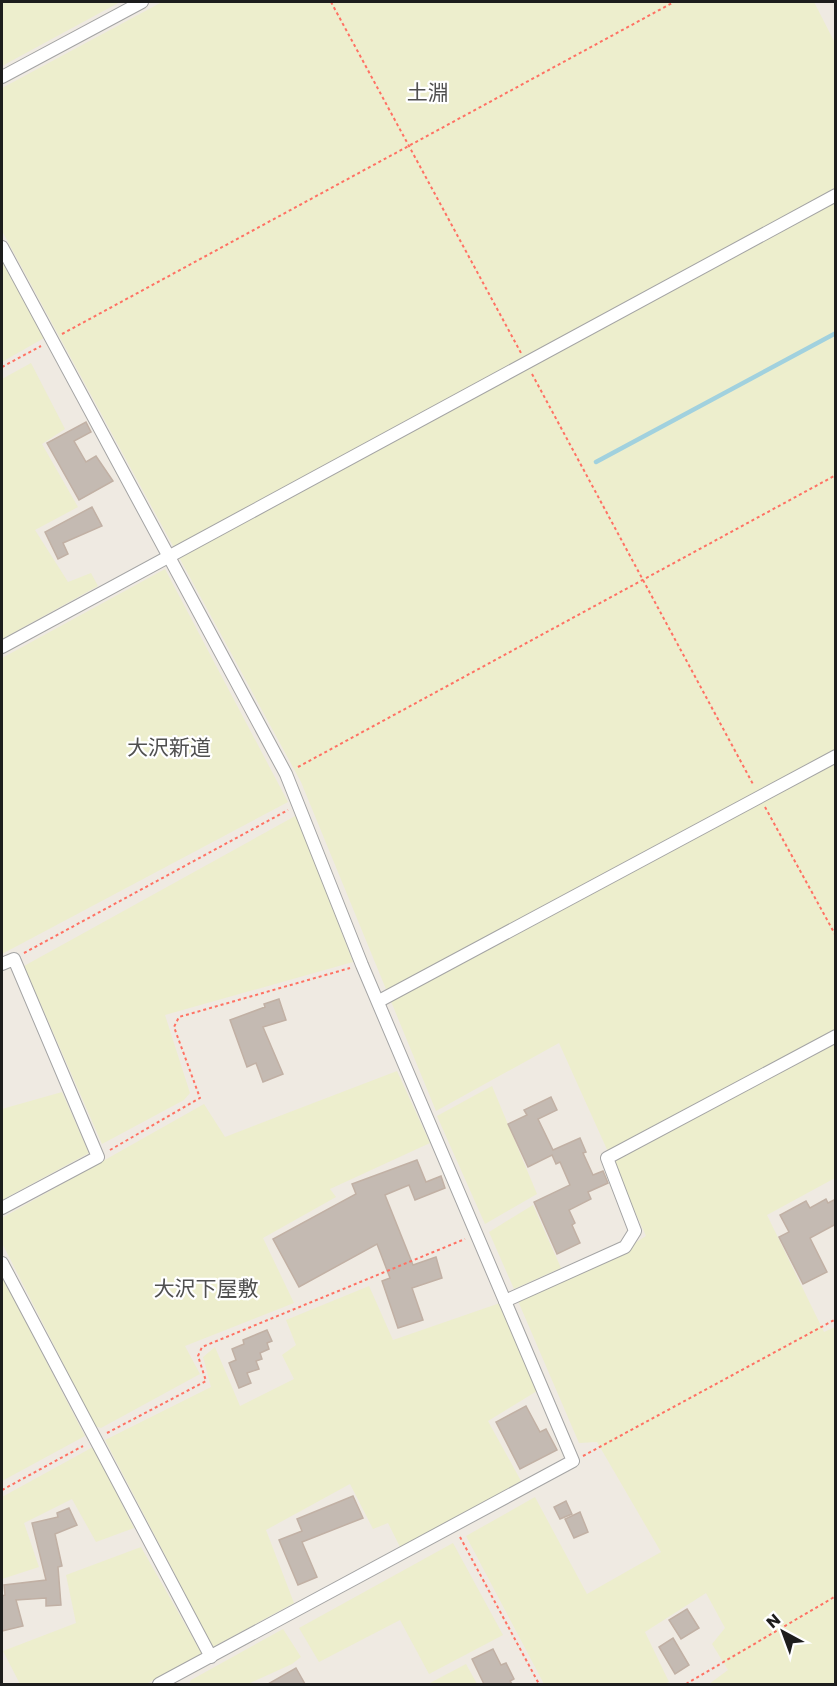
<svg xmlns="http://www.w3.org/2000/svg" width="837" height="1686" font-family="Poppins,'Noto Sans JP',sans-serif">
	<rect width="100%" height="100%" fill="#efeae2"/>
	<!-- farmland -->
	<g fill="#edeecd">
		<polygon points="2,2 120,2 2,66"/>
		<polygon points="162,2 814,2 835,43 835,1178 767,1215 824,1332 835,1327 835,1684 709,1684 728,1670 712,1644 725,1628 706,1593 645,1632 669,1682 664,1684 544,1684 466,1536 535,1497 587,1594 661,1552 597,1442 579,1443 518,1301 590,1270 646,1236 559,1043 436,1111 301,782 2,231 2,88"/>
		<polygon points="2,261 44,338 2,362"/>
		<polygon points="31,363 65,429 42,444 78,507 35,530 68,582 91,573 98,586 2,639 2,379"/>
		<polygon points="165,569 288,802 2,954 2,658"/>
		<polygon points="297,815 353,962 165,1015 190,1093 184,1100 102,1144 24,966"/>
		<polygon points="397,1071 430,1143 330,1189 336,1197 263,1238 294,1303 185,1346 200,1374 101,1428 95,1426 2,1243 2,1218 204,1104 225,1137"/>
		<polygon points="492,1086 537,1194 485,1224 437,1116"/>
		<polygon points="62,1092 89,1153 2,1200 2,1109"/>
		<polygon points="533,1205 561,1268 514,1289 489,1232"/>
		<polygon points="2,1276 85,1436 2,1481"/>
		<polygon points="369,1286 393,1340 500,1303 537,1391 488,1421 521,1481 401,1549 388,1523 373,1529 350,1484 266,1530 294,1603 213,1647 105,1440 211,1387 203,1357 215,1347 240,1406 294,1379 282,1355 296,1345 286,1320"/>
		<polygon points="93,1447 134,1528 96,1542 72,1499 24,1523 39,1567 2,1579 2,1497"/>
		<polygon points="453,1543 503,1635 429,1674 400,1620 319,1662 299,1628"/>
		<polygon points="141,1547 202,1654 146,1684 20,1684 3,1651 76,1623 66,1575"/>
		<polygon points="283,1629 301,1657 292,1664 248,1684 189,1684 191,1680"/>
		<polygon points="466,1664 477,1684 428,1684"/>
	</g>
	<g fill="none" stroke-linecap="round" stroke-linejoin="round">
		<!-- stream -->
		<polyline stroke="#a1d1de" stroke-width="4.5" points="596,462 836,333"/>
	</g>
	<!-- building -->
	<g fill="#c4bab2" stroke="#c1b0a4" stroke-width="1.5">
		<polygon points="86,422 91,432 74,441 86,462 96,456 113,481 79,500 47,443"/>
		<polygon points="92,507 102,526 63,543 68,554 58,559 45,532"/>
		<polygon points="279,999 286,1020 263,1027 283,1074 263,1082 256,1063 247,1067 230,1020 265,1007 264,1004"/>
		<polygon points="551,1097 557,1110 538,1119 553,1150 580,1138 586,1152 583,1153 593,1175 603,1171 608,1183 588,1192 591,1199 569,1210 575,1223 572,1225 580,1243 557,1254 534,1202 570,1185 560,1162 556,1164 552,1155 528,1167 508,1124 527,1115 524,1110"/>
		<polygon points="417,1160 426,1182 441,1176 445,1188 415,1200 409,1185 385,1195 413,1265 436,1257 442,1278 412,1288 423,1320 398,1328 382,1281 390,1278 377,1244 299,1287 273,1239 356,1194 352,1184"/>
		<polygon points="826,1199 828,1203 836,1199 836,1224 810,1238 827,1272 803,1284 779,1237 789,1232 780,1215 806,1201 810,1208"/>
		<polygon points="267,1330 272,1341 267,1343 269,1349 260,1353 262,1359 256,1361 259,1369 247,1373 251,1383 239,1388 229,1363 236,1360 232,1349 244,1344 243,1340"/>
		<polygon points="526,1406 540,1432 546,1429 557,1450 520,1469 496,1422"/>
		<polygon points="353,1496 363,1518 302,1542 317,1577 298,1585 279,1540 302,1531 297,1519"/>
		<polygon points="566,1501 572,1514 560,1519 554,1507"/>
		<polygon points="69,1508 77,1525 55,1534 62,1566 58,1567 61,1605 46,1606 46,1598 16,1600 23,1626 2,1631 2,1596 5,1595 4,1585 46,1580 32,1523 58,1517 57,1513"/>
		<polygon points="580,1512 588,1532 574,1538 565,1519"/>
		<polygon points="687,1609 699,1628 681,1639 669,1620"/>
		<polygon points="673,1638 689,1665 675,1674 659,1647"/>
		<polygon points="493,1649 501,1665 506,1663 514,1679 510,1681 512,1684 484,1684 472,1659"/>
		<polygon points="296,1668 305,1684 268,1684"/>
	</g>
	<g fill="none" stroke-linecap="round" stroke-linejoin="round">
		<defs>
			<g id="street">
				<polyline points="2,77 142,2"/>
				<polyline points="2,247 286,774 362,965 573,1461 159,1684"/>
				<polyline points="2,647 836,195"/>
				<polyline points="2,964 14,959 98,1157 2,1208"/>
				<polyline points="379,1001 836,756"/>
				<polyline points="2,1263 211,1657"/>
				<polyline points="505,1301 625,1247 635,1231 607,1158 836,1036"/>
			</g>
		</defs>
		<!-- street casing -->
		<use href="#street" stroke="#a4a4a4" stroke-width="14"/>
		<!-- path -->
		<g stroke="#ff7163" stroke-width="2" stroke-dasharray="3 3" stroke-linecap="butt">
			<polyline points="331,2 521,353"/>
			<polyline points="62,334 674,2"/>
			<polyline points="2,367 41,346"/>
			<polyline points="532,374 754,786"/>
			<polyline points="298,767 836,475"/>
			<polyline points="765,807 836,936"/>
			<polyline points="24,953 288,810"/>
			<polyline points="110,1150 200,1098 174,1027 179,1017 350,968"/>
			<polyline points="107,1433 206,1381 198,1356 202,1347 465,1239"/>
			<polyline points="583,1456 836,1319"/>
			<polyline points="2,1490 83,1446"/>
			<polyline points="460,1537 539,1684"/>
			<polyline points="686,1684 836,1596"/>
		</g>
		<!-- street -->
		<use href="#street" stroke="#fff" stroke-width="12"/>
	</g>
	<g text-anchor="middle" stroke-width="4.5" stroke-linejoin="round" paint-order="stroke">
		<!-- quarter labels -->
		<g font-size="21" fill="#505050" stroke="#fff">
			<text x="428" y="100">土淵</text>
			<text x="169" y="755">大沢新道</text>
			<text x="206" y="1296">大沢下屋敷</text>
		</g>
	</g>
	<!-- border -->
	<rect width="837" height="1686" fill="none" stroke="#1d1d1d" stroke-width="6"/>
	<!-- north arrow -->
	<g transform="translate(783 1632) rotate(319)" stroke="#ffffff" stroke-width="4.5" paint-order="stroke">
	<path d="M0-4.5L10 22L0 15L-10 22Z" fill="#1d1d1d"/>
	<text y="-9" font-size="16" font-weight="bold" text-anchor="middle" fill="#1d1d1d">N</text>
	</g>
</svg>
